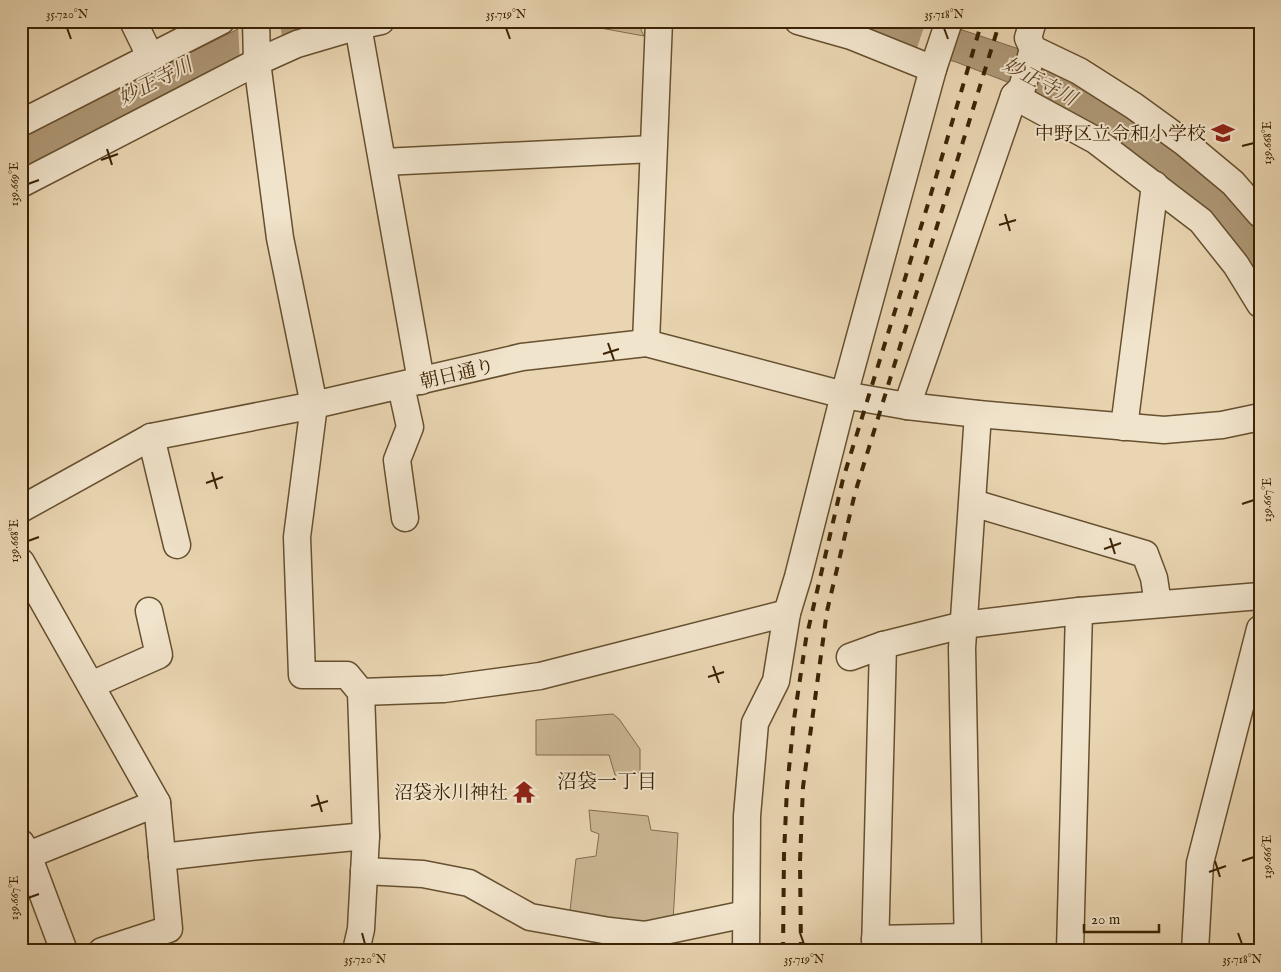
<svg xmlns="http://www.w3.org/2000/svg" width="1281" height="972" font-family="'IM FELL English','Noto Serif JP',serif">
	<rect width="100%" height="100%" fill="#e9d5b1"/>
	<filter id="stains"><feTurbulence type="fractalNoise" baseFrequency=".004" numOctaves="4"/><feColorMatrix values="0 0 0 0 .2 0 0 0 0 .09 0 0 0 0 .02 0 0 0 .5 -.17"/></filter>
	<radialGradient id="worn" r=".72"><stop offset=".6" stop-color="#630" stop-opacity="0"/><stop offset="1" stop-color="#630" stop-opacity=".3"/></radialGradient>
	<!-- green -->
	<g fill="#cbb794" stroke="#836d4c">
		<polygon points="562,21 637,21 644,36"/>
		<polygon points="613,714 619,719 640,749 640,773 615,775 609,755 536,755 536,720"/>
		<polygon points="589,810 648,816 651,830 678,833 673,922 646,929 569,919 576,859 596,856 599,834 591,831"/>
	</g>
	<!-- water -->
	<g fill="#ae9876" stroke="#806948">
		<polygon points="254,21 350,21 21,172 21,137"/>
		<polygon points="834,21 936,21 1016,48 1045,62 1153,130 1241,205 1260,229 1260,287 1081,120 1038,94 956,62 916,51"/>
	</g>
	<!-- pier -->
	<g fill="#e9d5b1">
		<polygon points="248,21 280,21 283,46 240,63 238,26"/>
		<polygon points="926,21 941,21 961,27 948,61 916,51"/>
	</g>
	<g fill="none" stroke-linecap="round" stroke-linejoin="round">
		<defs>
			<g id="minor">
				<polyline points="133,21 151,58"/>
				<polyline points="256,21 257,62 280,238 314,405 297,537 302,675 347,675 361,692 366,836 361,929 356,951"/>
				<polyline points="798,21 851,36 933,69"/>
				<polyline points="1033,21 1028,38 1033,49 1079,71 1134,106 1185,143 1233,183 1260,214"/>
				<polyline points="358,26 421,381"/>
				<polyline points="1014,96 1095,140 1201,221 1236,265 1260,304"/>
				<polyline points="21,123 221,21"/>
				<polyline points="383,162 653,149"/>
				<polyline points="21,184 257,62 297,44 358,26 381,21"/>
				<polyline points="646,343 659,21"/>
				<polyline points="401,386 410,427 397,460 405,518"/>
				<polyline points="907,406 1014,96 1022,88 1033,49"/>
				<polyline points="1124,427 1155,185"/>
				<polyline points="151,437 177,545"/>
				<polyline points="973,503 1145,554 1154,578 1158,604"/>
				<polyline points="21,509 151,437 314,405 522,357 646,343 844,395 907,406 978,414 1164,430 1222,425 1260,417"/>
				<polyline points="21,562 157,803 169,929 102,951"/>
				<polyline points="850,657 883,645 963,625 1079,611 1260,596"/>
				<polyline points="91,685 159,655 149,611"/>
				<polyline points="361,692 444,689 540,676 787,613"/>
				<polyline points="21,843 28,855 64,951"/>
				<polyline points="162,857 260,846 366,836"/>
				<polyline points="21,858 157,803"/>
				<polyline points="364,871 423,874 469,883 530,917 609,931 645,935 746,914"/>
				<polyline points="875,939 967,937"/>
				<polyline points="746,951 747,816 755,723 776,681 787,613 798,577 844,395 933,69 949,21"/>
				<polyline points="875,951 883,645"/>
				<polyline points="968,951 962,648 978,414"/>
				<polyline points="1070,951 1079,611"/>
				<polyline points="1195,951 1200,863 1260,629"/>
			</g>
		</defs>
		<!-- minor casing -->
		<use href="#minor" stroke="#66502f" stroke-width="29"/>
		<!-- minor -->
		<use href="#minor" stroke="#f1e4cc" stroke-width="26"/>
		<!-- rail -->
		<g stroke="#3b2304" stroke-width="4" stroke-dasharray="9 9" stroke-linecap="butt">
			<polyline points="783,951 784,854 787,788 794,719 806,639 843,479 928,204 982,21"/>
			<polyline points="801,951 800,861 803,787 827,611 855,493 1000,21"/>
		</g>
	</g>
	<!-- ticks -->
	<path fill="none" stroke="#3b2304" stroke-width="2" d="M67,28L71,39M506,28L510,39M944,28L948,39M1242,146L1254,143M107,149L112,165M101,160L118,154M28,184L39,180M1005,214L1010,231M999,225L1016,220M608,343L614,360M603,354L619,349M212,472L217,489M206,483L223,477M1242,504L1254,500M1110,538L1115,554M28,541L39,537M1104,549L1121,543M713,666L719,683M708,677L724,672M317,795L322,812M311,806L328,801M1215,861L1220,877M1242,861L1254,857M1209,872L1226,866M28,898L39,894M362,933L365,944M800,933L804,944M1238,933L1242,944"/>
	<!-- icons -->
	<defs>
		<symbol id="school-bare" viewBox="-9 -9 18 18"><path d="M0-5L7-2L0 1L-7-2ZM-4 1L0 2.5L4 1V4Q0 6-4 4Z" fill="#8f2418" stroke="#f1e4cc" stroke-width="2.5" paint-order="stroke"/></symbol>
		<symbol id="temple-bare" viewBox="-9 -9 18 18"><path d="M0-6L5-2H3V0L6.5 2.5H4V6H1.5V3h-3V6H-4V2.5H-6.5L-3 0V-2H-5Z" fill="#8f2418" stroke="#f1e4cc" stroke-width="2.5" paint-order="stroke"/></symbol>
	</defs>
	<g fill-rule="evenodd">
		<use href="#school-bare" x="1207" y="117" width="32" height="32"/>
		<use href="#temple-bare" x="508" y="776" width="32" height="32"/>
	</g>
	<g text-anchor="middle" stroke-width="4" stroke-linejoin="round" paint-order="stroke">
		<!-- poi labels -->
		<g font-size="19" fill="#3b2304" stroke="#f1e4cc" text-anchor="end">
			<text x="1206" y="140">中野区立令和小学校</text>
			<text x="508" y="799">沼袋氷川神社</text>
		</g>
		<!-- street labels -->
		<g font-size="19" fill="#3b2304" stroke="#f1e4cc">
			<text transform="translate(457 373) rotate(-13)" y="7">朝日通り</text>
		</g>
		<!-- water labels -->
		<g font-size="20" font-style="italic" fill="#5e4626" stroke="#f1e4cc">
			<text transform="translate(155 81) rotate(-27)" y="7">妙正寺川</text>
			<text transform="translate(1040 81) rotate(28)" y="7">妙正寺川</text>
		</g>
		<!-- neighbourhood labels -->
		<g font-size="20" fill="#3b2304" stroke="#f1e4cc">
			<text x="607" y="788">沼袋一丁目</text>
		</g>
	</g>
	<!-- margin -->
	<rect width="1281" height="972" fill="none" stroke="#e9d5b1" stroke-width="55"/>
	<!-- scale -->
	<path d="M1084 924v8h75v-8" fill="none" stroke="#3b2304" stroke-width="2.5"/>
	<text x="1091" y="924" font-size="15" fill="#3b2304" stroke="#f1e4cc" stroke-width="4" paint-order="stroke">20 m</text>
	<rect x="28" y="28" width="1226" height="916" fill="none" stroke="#3b2304" stroke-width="2"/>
	<g font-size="12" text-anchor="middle" fill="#3b2304">
		<text x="67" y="18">35.720°N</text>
		<text x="506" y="18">35.719°N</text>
		<text x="944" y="18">35.718°N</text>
		<text transform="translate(1267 143) rotate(-90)" y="4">139.668°E</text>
		<text transform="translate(14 184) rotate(-90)" y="4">139.669°E</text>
		<text transform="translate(1267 500) rotate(-90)" y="4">139.667°E</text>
		<text transform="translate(14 541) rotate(-90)" y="4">139.668°E</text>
		<text transform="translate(1267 857) rotate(-90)" y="4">139.666°E</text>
		<text transform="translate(14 898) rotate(-90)" y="4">139.667°E</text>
		<text x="365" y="963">35.720°N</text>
		<text x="804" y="963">35.719°N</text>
		<text x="1242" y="963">35.718°N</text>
	</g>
	<rect width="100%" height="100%" filter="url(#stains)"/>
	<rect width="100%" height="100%" fill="url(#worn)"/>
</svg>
